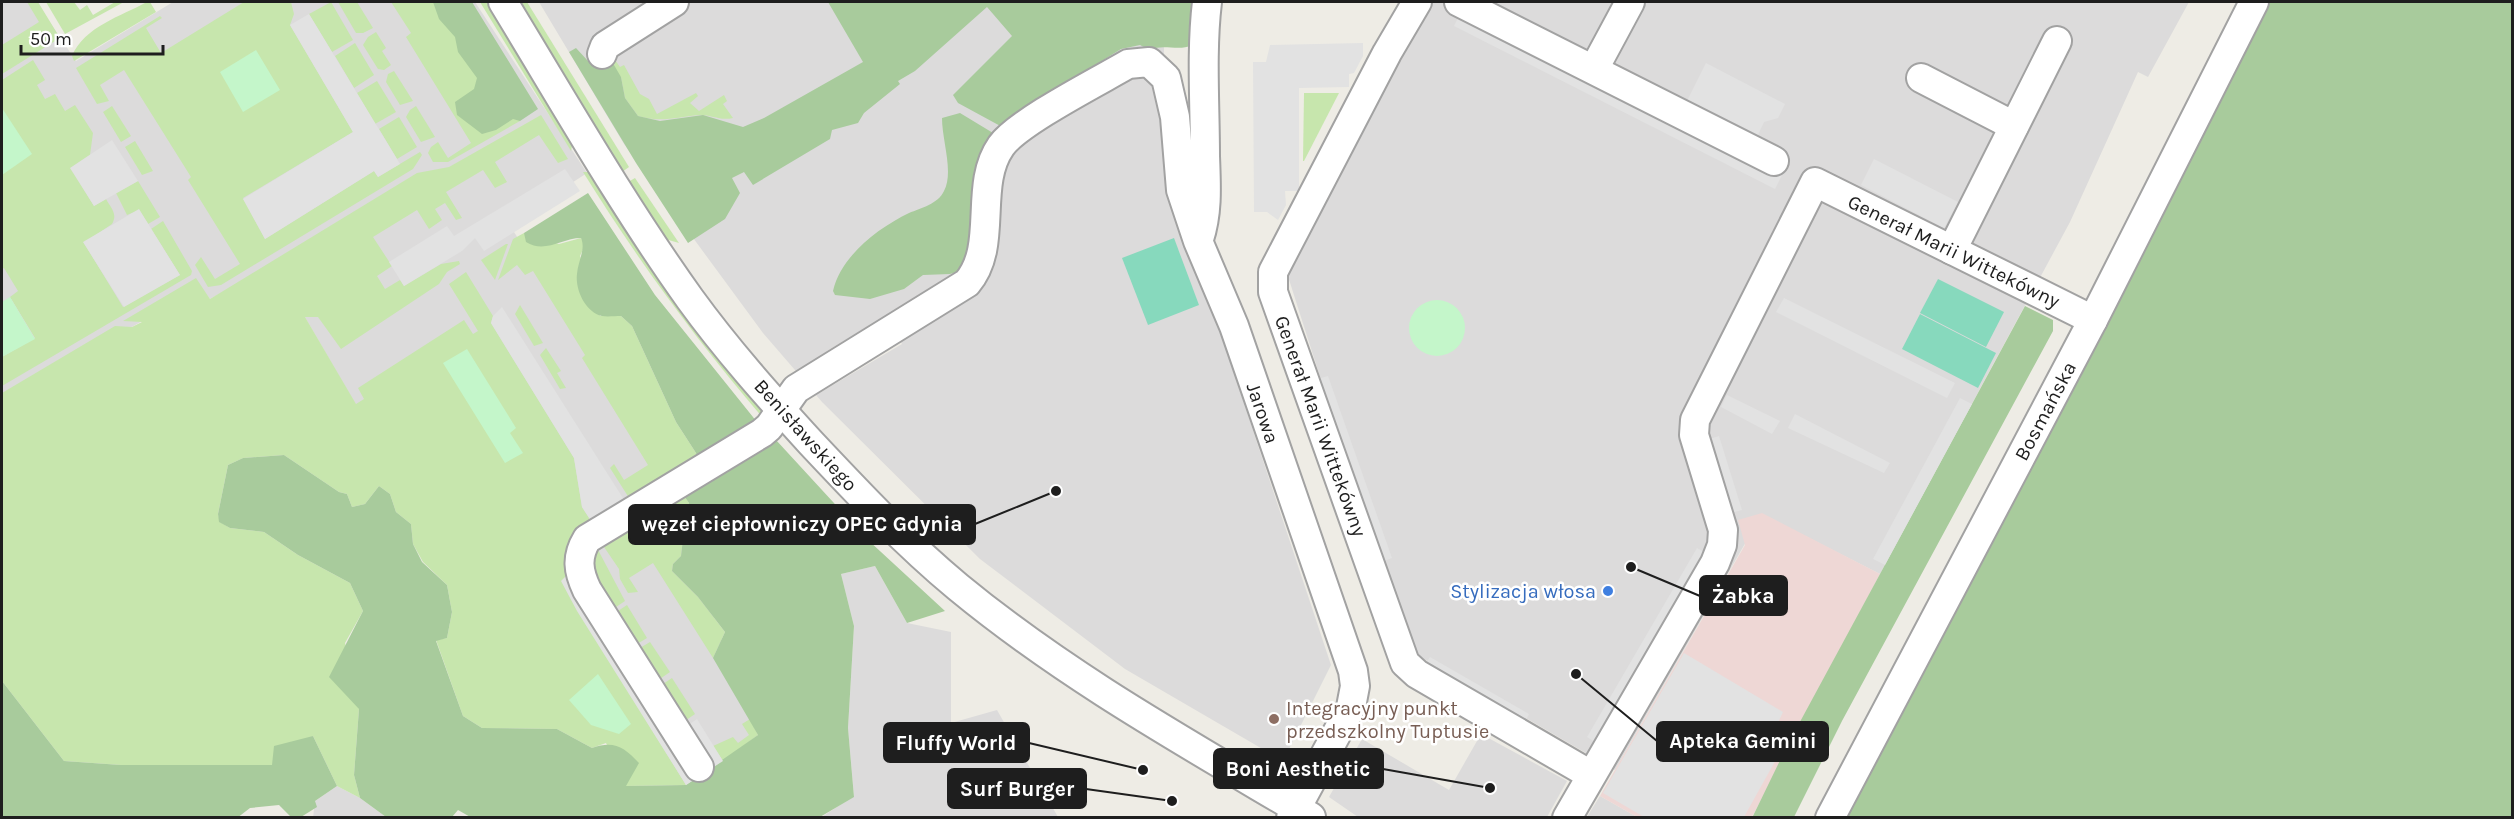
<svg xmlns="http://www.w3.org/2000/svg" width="2514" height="819" font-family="Karla,sans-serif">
	<rect width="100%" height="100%" fill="#eeece5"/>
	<!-- residential -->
	<g fill="#dcdbdb">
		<polygon points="2,2 36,2 76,61 173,2 475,2 587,173 509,224 658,461 750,719 758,735 686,785 356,405 274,264 210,299 201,287 2,402"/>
		<polygon points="539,2 1182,2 1164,40 1164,107 1192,247 1331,665 1283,761 1125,669 980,559 822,402 816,395 902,344 885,316 827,351 824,366 801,377 763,333 624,144"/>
		<polygon points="1415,2 2189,2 2148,77 2138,72 2070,222 1880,574 1762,514 1615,770 1407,649 1285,267"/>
		<polygon points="875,566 907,623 951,632 951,723 997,710 1058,817 820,818 854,796 848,728 854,626 841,574"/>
		<polygon points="1481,734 1567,781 1547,817 1358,817 1329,797 1362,739 1449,790"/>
		<polygon points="337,786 360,798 386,817 313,818 315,801"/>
		<polygon points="1600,796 1637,817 1587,817"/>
	</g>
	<!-- commercial -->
	<polygon fill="#eed7d5" points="1762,513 1880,574 1752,817 1637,817 1600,796 1745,545 1738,520"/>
	<!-- grass -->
	<g fill="#c7e6ad">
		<polygon points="27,2 38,2 60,38 2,74 2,45 39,22"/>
		<polygon points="46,2 74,2 80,10 87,5 93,15 115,2 124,2 65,34"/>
		<path d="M147,2H150L156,12L74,61L72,56C84,27 121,16 147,2Z"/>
		<polygon points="244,2 291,2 294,14 290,25 353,132 243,198 265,239 374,171 378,177 420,152 422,155 413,169 221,285 208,287 195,265 201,257 215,279 240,264 188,180 191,177 124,70 100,85 109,101 97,104 76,68 160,16 162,18 146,28 161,53"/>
		<polygon points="331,2 353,40 332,52 309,14"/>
		<polygon points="338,2 357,2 373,28 363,33 356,33"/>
		<polygon points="391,2 450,2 520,121 448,162 433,162 428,153 431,147 438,142 448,158 471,143 406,37 411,33"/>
		<polygon points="480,2 491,2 573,141 571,151"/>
		<polygon points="518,2 527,2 629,167 622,172"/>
		<polygon points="376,32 386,48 382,51 391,65 384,70 378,69 363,45 368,37"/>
		<polygon points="355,43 374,75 354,88 335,56"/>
		<path d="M608,50L620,67L624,65L640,94L649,99L657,114L696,93L698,96L690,103L699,111L724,95L727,101L723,104L733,118C720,121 712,115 700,115C675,117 663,123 638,116L625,98L621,77L595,61H588Z"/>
		<path d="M33,60L45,80L37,85L45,99L55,94L65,111L75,105L93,133L90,155L71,168L94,206L106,199C111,208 118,214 112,224L84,243L123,307L180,275L151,229L163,221L192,271L191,275L2,386V357L35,338L10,297L18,291L4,268L2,269V80Z"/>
		<polygon points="394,71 413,101 400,105 386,82 388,74"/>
		<polygon points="377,81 396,112 375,124 357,93"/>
		<polygon points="1304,93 1339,93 1304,161 1303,161"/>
		<polygon points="112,106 131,136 121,142 103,112"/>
		<polygon points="416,106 435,137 421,142 406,117 410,110"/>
		<polygon points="541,115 568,159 558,163 539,135 495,162 507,182 495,188 483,170 446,192 462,218 456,220 445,203 435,209 442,220 429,229 417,210 373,237 392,266 377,276 385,289 400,280 404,286 441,264 459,261 460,264 447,272 439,284 341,349 318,317 305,317 356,404 364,399 358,388 464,320 473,334 478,331 449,284 466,272 493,316 491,323 574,458 582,507 593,524 574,603 686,785 626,786 606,743 592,748 557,729 482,728 463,716 436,640 447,638 452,612 447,585 423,562 413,544 411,524 396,512 390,494 379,486 365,504 352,507 347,494 339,492 284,455 243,458 228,465 218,514 220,522 230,528 264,532 298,555 350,583 363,611 345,643 359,709 354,775 360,798 337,786 313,736 272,765 121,765 64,761 2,681 2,393 115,326 132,327 142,322 123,321 196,278 210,299 417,173 449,167"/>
		<polygon points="399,117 417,147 397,159 379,129"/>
		<polygon points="135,141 153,171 142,175 125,147"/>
		<path d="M583,172H591L759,404L763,418C696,340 637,259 583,172Z"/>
		<polygon points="635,178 679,243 665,239 628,182"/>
		<polygon points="138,181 160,217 148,224 139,210 127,215 116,193"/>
		<polygon points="524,233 559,244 581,238 585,245 580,256 600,316 621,316 632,326 676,422 696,453 699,465 631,501 610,468 614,464 624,480 648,465 582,358 585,355 533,271 525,275 517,265 498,280 513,239"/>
		<polygon points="506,244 508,244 495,280 481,260"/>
		<polygon points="520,305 543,343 534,346 515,314"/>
		<polygon points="546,348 561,371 557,373 566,388 560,389 540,355"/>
		<polygon points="684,496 689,503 692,534 683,539 681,556 673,564 672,571 698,597 725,632 713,658 653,563 629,578 638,592 628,593 620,579 619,569 602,544"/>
		<polygon points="596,546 625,601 610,611 588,575"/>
		<polygon points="627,605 647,638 632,647 612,615"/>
		<polygon points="650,642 670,672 654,683 635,651"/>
		<polygon points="672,678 695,714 679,725 657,688"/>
		<polygon points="750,719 758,735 723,761 713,746 733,737 738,743 749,735 742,724"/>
	</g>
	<!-- forest -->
	<g fill="#a8cb9c">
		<polygon points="433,2 472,2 538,109 520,121 513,119 496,130 482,134 457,115 455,102 474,89 477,78 458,52 455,37 439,19"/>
		<path d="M828,2H1198L1192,45C1178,52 1164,43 1150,50L1140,45L1121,49L1020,112L1004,128L958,103L953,95L1012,36L987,7L915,71L898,81L900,84L864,113L858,123L832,130L830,139L753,185L744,172L732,178L740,193L725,219L688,243L636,163L569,52L576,48L588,61H607L614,65L621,77L625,98L638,116L660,121L703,115L743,127L764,118L863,62Z"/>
		<polygon points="2261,2 2512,2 2512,817 1844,818"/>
		<path d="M960,113L998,136L976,247L960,271L950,274L923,275L904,289L870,299L835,295L833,291C841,256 878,228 909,213C921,208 938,204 944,191C954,172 942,141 942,118Z"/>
		<path d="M588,193L655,295L761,427L699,465L696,453L676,422L632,326L621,316C615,316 607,317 602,316C585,312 575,289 577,274C578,261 586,249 581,238C562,238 545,254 526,242L524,233Z"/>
		<polygon points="2025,306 2053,320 2053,331 1842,721 1794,817 1752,818 1788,744"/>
		<path d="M776,440L868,540L945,611L907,623L875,566L841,574L854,626L848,728L854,797L820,817L472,818L458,810L452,817H386L360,798L354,775L359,709L329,677L363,611L350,583L298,555L264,532L230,528L219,522L218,514L228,465L243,458L284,455L339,492L347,494L352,507L365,504L379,486L390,494L396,512L411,524L413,544L422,562L447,585L452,612L447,638L436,641L463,716L482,728L557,729L592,748C614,740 624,747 639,763L626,786L686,785L758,735L713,658L725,632L698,597L672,571L673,564L681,556L683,539L692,534L689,503L684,496Z"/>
		<polygon points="2,681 64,761 121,765 272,765 274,746 313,736 337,786 315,801 317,807 301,817 291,817 279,805 250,808 237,818 2,817"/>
	</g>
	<!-- park -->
	<g fill="#c4f6ca">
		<polygon points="256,50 280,90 243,112 220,72"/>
		<polygon points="2,108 32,154 2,175"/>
		<polygon points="10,297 35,339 2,357 2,302"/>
		<circle cx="1437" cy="328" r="28"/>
		<polygon points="467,349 516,428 510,433 523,453 505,463 443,363"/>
		<polygon points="598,674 631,724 619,734 591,725 569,700"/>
	</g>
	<!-- pitch -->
	<g fill="#87d9bd">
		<polygon points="1174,238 1199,305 1148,325 1122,258"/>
		<polygon points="1938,279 2004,312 1986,347 1920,313"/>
		<polygon points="1920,314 1996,353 1978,388 1902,349"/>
	</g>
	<!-- parking -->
	<g fill="#e2e2e2">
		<polygon points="1462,10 1783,173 1775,189 1454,26"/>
		<polygon points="309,14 400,164 378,177 374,171 265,239 243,199 353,132 290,25"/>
		<polygon points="1363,43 1363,56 1354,73 1349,74 1349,87 1299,88 1299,191 1285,191 1286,205 1278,220 1267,212 1254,212 1253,62 1266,62 1270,45"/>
		<polygon points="1706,63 1785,104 1778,118 1764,122 1756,139 1686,103"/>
		<polygon points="112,140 138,181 94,206 70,168"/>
		<polygon points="1874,159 1958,202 1944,228 1861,185"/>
		<polygon points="565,169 580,191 484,251 475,238 462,251 404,286 389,262 447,226 454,236"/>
		<polygon points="139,209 180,275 124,307 83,242"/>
		<polygon points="1784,298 1955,383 1947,398 1776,312"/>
		<polygon points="502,307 626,503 593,524 582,507 574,458 491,323 493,316"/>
		<polygon points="1328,376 1392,558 1379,563 1314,380"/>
		<polygon points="1727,395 1780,421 1772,434 1721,407"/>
		<polygon points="1960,398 1972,404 1885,565 1873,559"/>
		<polygon points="1795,414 1890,463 1884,473 1788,428"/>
		<polygon points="1719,436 1742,510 1727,514 1706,440"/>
		<polygon points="1697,548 1709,555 1599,745 1587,737"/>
		<polygon points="579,563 678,732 697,719 723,761 686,785 577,611 561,581"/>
		<polygon points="1684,653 1783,712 1775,729 1788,738 1744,817 1644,817 1603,793"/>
		<polygon points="1430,657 1529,714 1523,726 1422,669"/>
	</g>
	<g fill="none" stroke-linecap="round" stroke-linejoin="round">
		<defs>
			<g id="minor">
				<path d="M503,2C564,102 622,204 690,299C727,350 769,397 811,443C858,493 905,543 958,587C1067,677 1190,745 1311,817"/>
				<polyline points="1417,2 1387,53 1273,272 1273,292 1405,663 1417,674 1591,775"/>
				<polyline points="1459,2 1774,161"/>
				<polyline points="602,54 605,46 674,2"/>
				<polyline points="1594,69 1630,2"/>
				<polyline points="1921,78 2014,126"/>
				<path d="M1199,239C1208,212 1206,184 1205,156C1205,105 1201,52 1207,2"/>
				<polyline points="1952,250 2057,41"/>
				<path d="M699,767L587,590C578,571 576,557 587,539L762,433L769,427L796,389L967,283C999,246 973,186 1001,146C1018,122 1099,81 1128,64L1149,62L1166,78L1175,117L1181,190L1198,241L1234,326L1353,671L1355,686L1351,707L1291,818"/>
				<polyline points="1567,818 1715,563 1722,545 1723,530 1694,435 1695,420 1815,182 2093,320"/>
				<polyline points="1830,818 2093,320 2254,2"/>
			</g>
		</defs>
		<!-- minor casing -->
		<use href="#minor" stroke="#a2a2a2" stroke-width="32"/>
		<!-- minor -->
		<use href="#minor" stroke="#fff" stroke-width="28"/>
	</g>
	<!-- markers -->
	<circle fill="#3f7fe0" stroke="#fff" stroke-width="2" cx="1608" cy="591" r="6"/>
	<circle fill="#8d6e63" stroke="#fff" stroke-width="2" cx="1274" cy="719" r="6"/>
	<g text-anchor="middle" stroke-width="5" stroke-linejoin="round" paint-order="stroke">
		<!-- street labels -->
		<g font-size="20" fill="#1e1e1e" stroke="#fff">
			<text transform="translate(1954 251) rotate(26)" y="7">Generał Marii Wittekówny</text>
			<text transform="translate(2045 411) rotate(-62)" y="7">Bosmańska</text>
			<text transform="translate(1263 413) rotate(71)" y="7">Jarowa</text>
			<text transform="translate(1321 426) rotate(70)" y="7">Generał Marii Wittekówny</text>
			<text transform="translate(806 435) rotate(48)" y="7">Benisławskiego</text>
		</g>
		<!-- shop labels -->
		<g font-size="20" fill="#366cbe" stroke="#fff" text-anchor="end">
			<text x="1596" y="598">Stylizacja włosa</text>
		</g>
		<!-- education labels -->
		<g font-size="20" fill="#785e54" stroke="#fff" text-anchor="start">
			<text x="1286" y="715">Integracyjny punkt<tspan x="1286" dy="23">przedszkolny Tuptusie</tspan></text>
		</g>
	</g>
	<!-- callouts -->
	<path fill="none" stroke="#1e1e1e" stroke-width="2" d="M1056 491L975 524M1631 567L1700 596M1576 674L1657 741M1143 770L1029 743M1490 788L1383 769M1172 801L1086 789"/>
	<g fill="#1e1e1e" stroke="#fff" stroke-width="2">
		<circle cx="1056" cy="491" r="6"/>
		<circle cx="1631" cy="567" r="6"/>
		<circle cx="1576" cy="674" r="6"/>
		<circle cx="1143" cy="770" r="6"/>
		<circle cx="1490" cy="788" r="6"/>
		<circle cx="1172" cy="801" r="6"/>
	</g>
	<g fill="#1e1e1e" stroke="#1e1e1e" stroke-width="2">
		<rect x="629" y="505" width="346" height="39" rx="6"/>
		<rect x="1700" y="576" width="87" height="39" rx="6"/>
		<rect x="1657" y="722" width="171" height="39" rx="6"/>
		<rect x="884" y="723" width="145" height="39" rx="6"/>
		<rect x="1214" y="749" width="169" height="39" rx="6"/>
		<rect x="948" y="769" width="138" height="39" rx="6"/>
	</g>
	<g font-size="21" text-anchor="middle" font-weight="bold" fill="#fff">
		<text x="802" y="531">węzeł ciepłowniczy OPEC Gdynia</text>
		<text x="1743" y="603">Żabka</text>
		<text x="1743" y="748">Apteka Gemini</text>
		<text x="956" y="750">Fluffy World</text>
		<text x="1298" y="776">Boni Aesthetic</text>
		<text x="1017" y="796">Surf Burger</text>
	</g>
	<!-- border -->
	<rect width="2514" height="819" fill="none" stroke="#1e1e1e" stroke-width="6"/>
	<!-- scale -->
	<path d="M21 45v9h142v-9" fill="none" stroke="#1e1e1e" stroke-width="3"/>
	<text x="30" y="45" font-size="18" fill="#1e1e1e" stroke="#ffffff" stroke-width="4.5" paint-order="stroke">50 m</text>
</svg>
